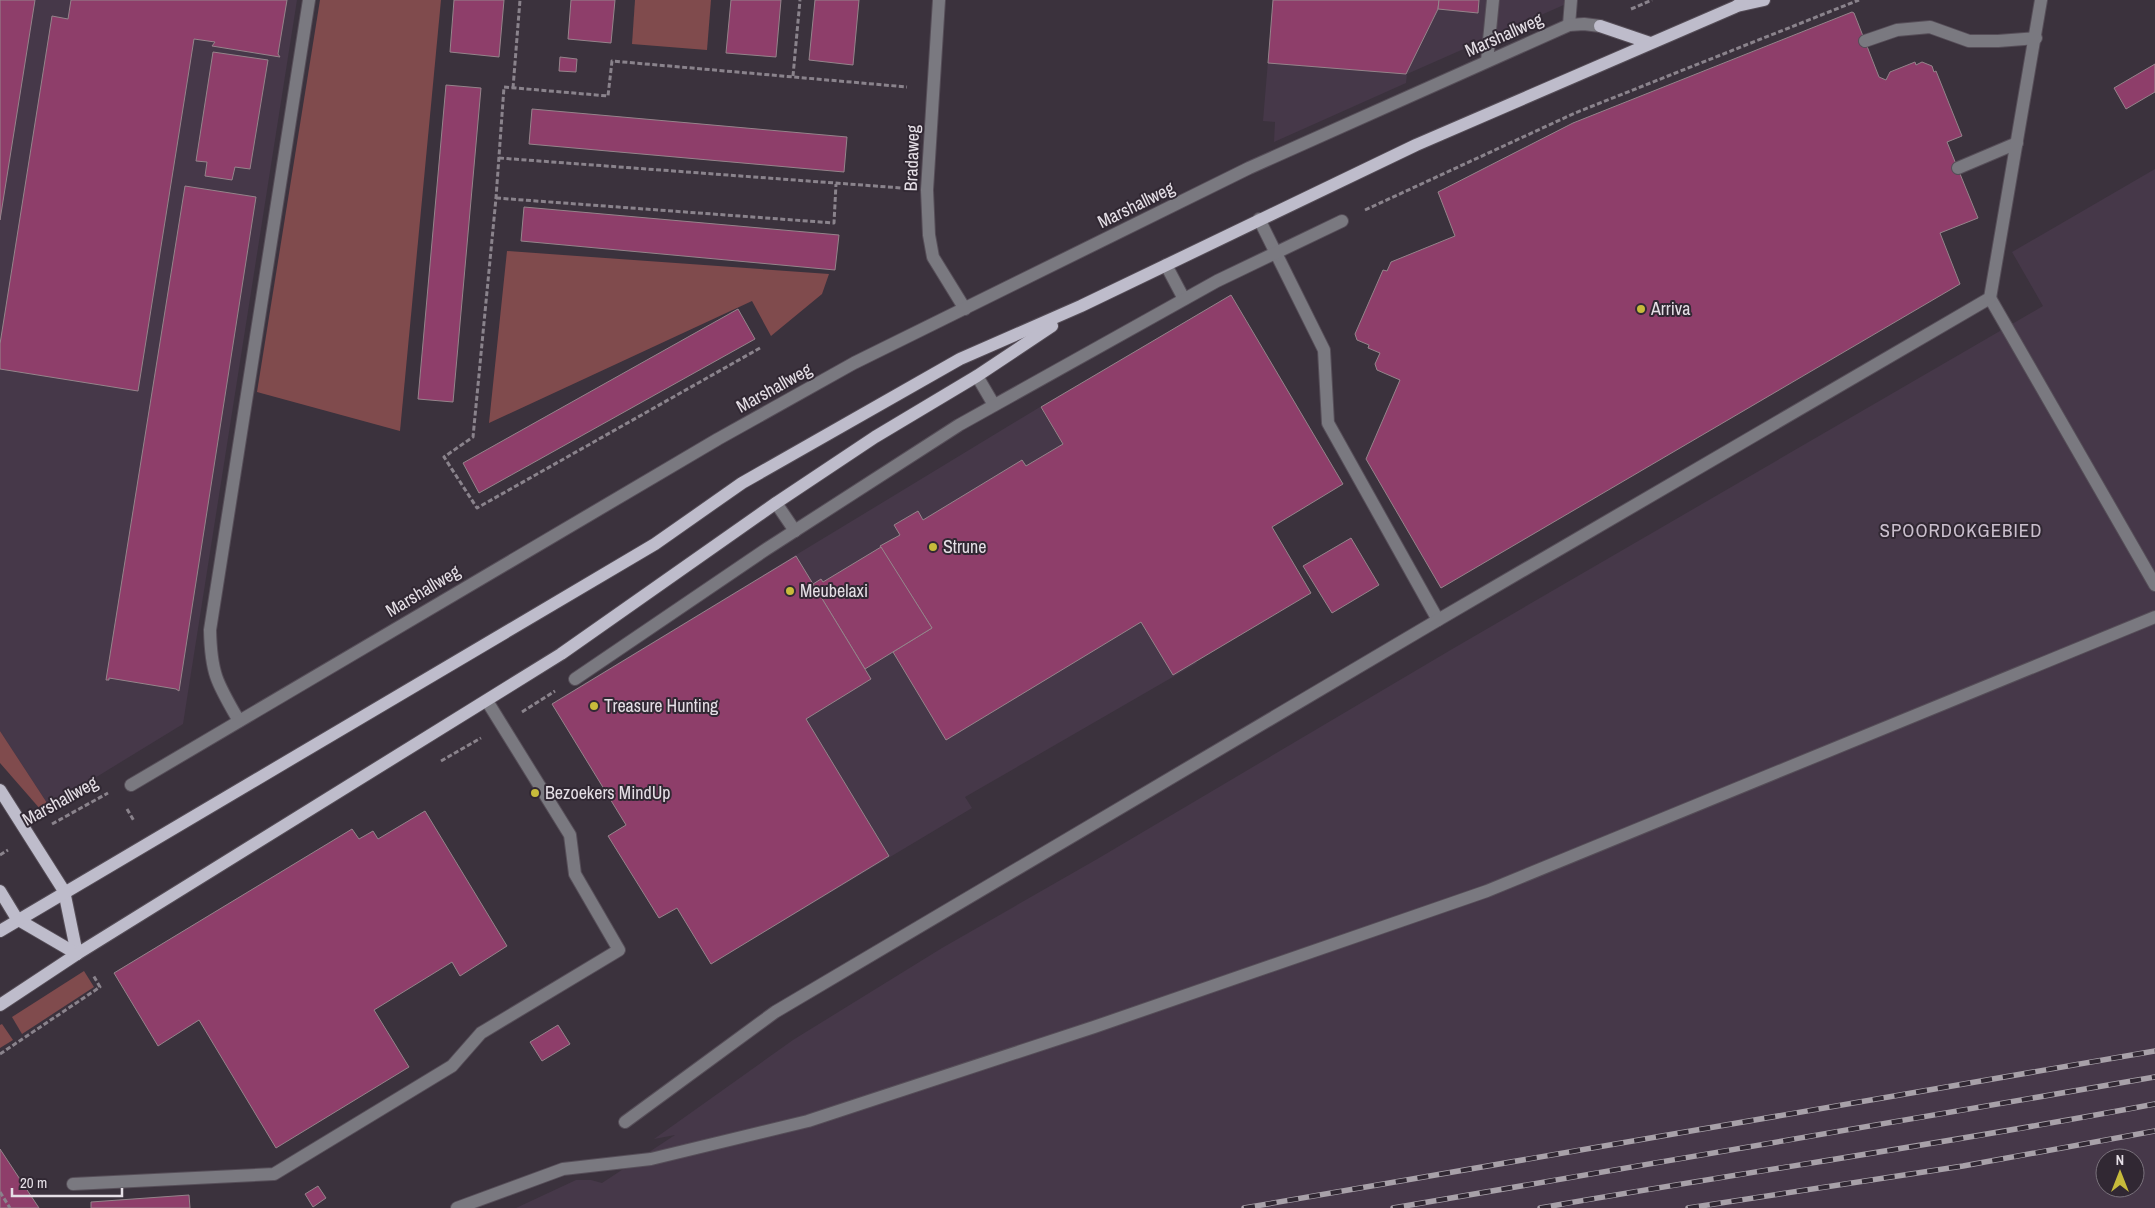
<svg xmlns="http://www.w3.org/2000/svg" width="2155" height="1208" font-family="'Archivo Narrow',sans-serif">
	<rect width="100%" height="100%" fill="#3b323d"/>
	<!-- built -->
	<g fill="#463849" fill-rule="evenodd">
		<polygon points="0,0 297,0 183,724 49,806 0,731"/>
		<polygon points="1273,0 1575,0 1407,74 1406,83 1274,142 1275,122 1263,121"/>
		<path d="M2155,169V1208H516L576,1180H591L602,1183L675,1135L654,1139L793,1040L942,948L1099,858L1454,648L2043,306L2012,252ZM2105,1158H2135V1188H2105Z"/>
		<polygon points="1040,407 1197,663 965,797 972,808 711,964 552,703"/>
	</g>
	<!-- green -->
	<g fill="#804b4d">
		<polygon points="320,0 441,0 400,431 257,392"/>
		<polygon points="635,0 711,0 707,50 632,44"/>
		<polygon points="507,251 829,274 822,294 771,336 752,301 489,423"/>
		<polygon points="0,731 49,806 41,810 0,763"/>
		<polygon points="84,971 94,987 22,1034 12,1017"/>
		<polygon points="2,1024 13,1040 0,1048 0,1025"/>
	</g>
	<!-- building -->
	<g fill="#8e3e6a" stroke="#95848b">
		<polygon points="0,0 35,0 0,220"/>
		<polygon points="71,0 287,0 278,54 280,57 212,46 215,42 194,39 138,391 0,369 0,344 52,16 68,19"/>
		<polygon points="454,0 504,0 499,57 450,52"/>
		<polygon points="615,0 611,43 568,39 571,0"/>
		<polygon points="731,0 781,0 776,57 726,53"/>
		<polygon points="815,0 859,0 853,65 809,60"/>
		<polygon points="1273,0 1439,0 1438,9 1406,74 1268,63"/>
		<polygon points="1439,0 1479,0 1478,13 1438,9"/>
		<polygon points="1852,12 1854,13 1879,77 1886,80 1890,72 1915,62 1916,65 1922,62 1932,66 1934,72 1936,71 1962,136 1947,142 1978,218 1940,233 1960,284 1441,588 1366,459 1400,380 1377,370 1375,364 1380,353 1368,348 1369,345 1357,340 1355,334 1383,270 1387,271 1391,262 1455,236 1438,192 1573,123"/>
		<polygon points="213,52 268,60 250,169 235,167 232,180 205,176 207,162 196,161"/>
		<polygon points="560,57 577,59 576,72 559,71"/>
		<polygon points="2155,64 2155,92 2126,109 2114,88"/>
		<polygon points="446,85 481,88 453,402 418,399"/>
		<polygon points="532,109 847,137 844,172 529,144"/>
		<polygon points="185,186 256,197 179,691 176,689 109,678 109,680 106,680"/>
		<polygon points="524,207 839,235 835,270 521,241"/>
		<polygon points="1231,295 1343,484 1272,527 1311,593 1173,675 1141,622 946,740 893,652 932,628 880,546 900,535 894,525 918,511 923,520 1022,460 1026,466 1063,444 1041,407"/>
		<polygon points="738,309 755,339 479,493 463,463"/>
		<polygon points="1351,538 1379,585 1332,613 1303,566"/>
		<polygon points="881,547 932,628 865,669 813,584 821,579 823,582"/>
		<polygon points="796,556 871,679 806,719 889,856 711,964 677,908 659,918 608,836 626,825 552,704"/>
		<polygon points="425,811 507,946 460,976 452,962 374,1010 409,1067 276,1148 199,1020 158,1046 114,973 352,829 359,839 373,831 378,839"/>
		<polygon points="558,1025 570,1044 542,1061 530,1042"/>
		<polygon points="0,1149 39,1208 0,1208"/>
		<polygon points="318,1186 326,1198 313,1207 305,1194"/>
		<polygon points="189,1195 190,1208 91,1208 91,1202"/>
	</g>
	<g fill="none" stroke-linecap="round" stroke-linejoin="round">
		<defs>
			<g id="minor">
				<polyline points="939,0 927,190 929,235 933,257 965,309"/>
				<polyline points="1569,25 1571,0"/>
				<polyline points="1865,41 1897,30 1930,27 1969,41 1998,41 2036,38"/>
				<polyline points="1487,61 1493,0"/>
				<polyline points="1958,168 2017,143"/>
				<polyline points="1259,219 1324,350 1328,423 1438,620"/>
				<polyline points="1166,265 1184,299"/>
				<polyline points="1990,298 2155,585"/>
				<polyline points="977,376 994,405"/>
				<polyline points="776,503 795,531"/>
				<polyline points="575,679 765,550 959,425 1217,281 1342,221"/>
				<path d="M239,721C217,683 211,674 210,630L309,0"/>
				<polyline points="131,785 718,439 854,363 1249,168 1569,25 1584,24 1600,26"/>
				<polyline points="625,1122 775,1012 1438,620 1990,298 2041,0"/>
				<polyline points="73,1184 274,1174 452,1066 481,1033 619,950 575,874 570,835 487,701"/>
				<polyline points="457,1208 563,1169 651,1159 808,1121 1094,1027 1487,891 2155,617"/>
			</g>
			<g id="major">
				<polyline points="1737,6 1764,0"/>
				<polyline points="1600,26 1650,43"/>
				<polyline points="0,790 64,891 77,954"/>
				<polyline points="0,891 17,919 77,954"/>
				<polyline points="0,931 655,544 742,483 960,359 1081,306 1416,145 1735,7 1746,0"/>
				<polyline points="0,1005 77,954 561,654 776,503 875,437 977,376 1052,326"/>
			</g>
		</defs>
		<!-- minor casing -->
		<use href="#minor" stroke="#564e58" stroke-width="14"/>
		<!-- major casing -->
		<use href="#major" stroke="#564e58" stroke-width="14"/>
		<!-- path -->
		<g stroke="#8a838c" stroke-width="3" stroke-dasharray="5 2.5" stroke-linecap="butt">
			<polyline points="1631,9 1652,0"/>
			<polyline points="793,76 800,0"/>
			<polyline points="513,88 520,0"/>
			<polyline points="499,158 902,188"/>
			<polyline points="496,198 834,223 836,184"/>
			<polyline points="1365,210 1575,113 1859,0"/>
			<polyline points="760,348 477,508 444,457 473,437 496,198 504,87 608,96 612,61 907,87"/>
			<polyline points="522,712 555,691"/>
			<polyline points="441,761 481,738"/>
			<polyline points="127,809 134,821"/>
			<polyline points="52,824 108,793"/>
			<polyline points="0,855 8,850"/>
			<polyline points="0,1054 100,987 93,975"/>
			<polyline points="0,1192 10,1208"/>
		</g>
		<!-- minor -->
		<use href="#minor" stroke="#7a7980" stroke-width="12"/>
		<!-- major -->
		<use href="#major" stroke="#bebccb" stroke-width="12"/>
		<defs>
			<g id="rail">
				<polyline points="1244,1208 2155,1051"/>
				<polyline points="1393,1208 2155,1077"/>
				<path d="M1540,1208C1745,1172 1951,1143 2155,1104"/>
				<polyline points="1688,1208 1963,1166 2155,1131"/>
			</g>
		</defs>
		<!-- rail casing -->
		<use href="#rail" stroke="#a8a1a9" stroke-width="5.5"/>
		<!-- rail -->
		<use href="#rail" stroke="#312833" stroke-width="4" stroke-dasharray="11" stroke-linecap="butt"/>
	</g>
	<!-- markers -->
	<g fill="#c7bb3b" stroke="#312833" stroke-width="2">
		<circle cx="1641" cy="309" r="5"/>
		<circle cx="933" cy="547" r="5"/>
		<circle cx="790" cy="591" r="5"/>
		<circle cx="594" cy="706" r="5"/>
		<circle cx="535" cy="793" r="5"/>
	</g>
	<g text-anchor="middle" stroke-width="4" stroke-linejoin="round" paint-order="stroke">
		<!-- street labels -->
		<g font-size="18" fill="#e5dfe6" stroke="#312833">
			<text transform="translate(1504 35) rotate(-24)" y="6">Marshallweg</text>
			<text transform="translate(912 158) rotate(-88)" y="6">Bradaweg</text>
			<text transform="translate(1136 205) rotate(-26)" y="6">Marshallweg</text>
			<text transform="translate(774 388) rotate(-29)" y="6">Marshallweg</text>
			<text transform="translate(423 591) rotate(-31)" y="6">Marshallweg</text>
			<text transform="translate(60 801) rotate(-29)" y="6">Marshallweg</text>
		</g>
		<!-- poi labels -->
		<g font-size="18" fill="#e5dfe6" stroke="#312833" text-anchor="start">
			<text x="1651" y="315">Arriva</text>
			<text x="943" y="553">Strune</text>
			<text x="800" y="597">Meubelaxi</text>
			<text x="604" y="712">Treasure Hunting</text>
			<text x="545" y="799">Bezoekers MindUp</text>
		</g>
		<!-- neighbourhood labels -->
		<g font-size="19" letter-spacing="1" fill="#cabfcd" stroke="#312833">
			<text x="1961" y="537">SPOORDOKGEBIED</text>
		</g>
	</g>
	<!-- north arrow -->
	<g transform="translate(2120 1173)"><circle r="24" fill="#312833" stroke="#79717b"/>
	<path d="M0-4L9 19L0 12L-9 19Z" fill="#c7bb3b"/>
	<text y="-8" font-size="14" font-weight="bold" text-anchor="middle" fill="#e5dfe6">N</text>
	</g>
	<!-- scale -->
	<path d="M12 1188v8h110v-8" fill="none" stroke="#e5dfe6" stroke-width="2.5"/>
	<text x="20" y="1188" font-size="15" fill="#e5dfe6" stroke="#312833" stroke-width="4" paint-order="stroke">20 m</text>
</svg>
